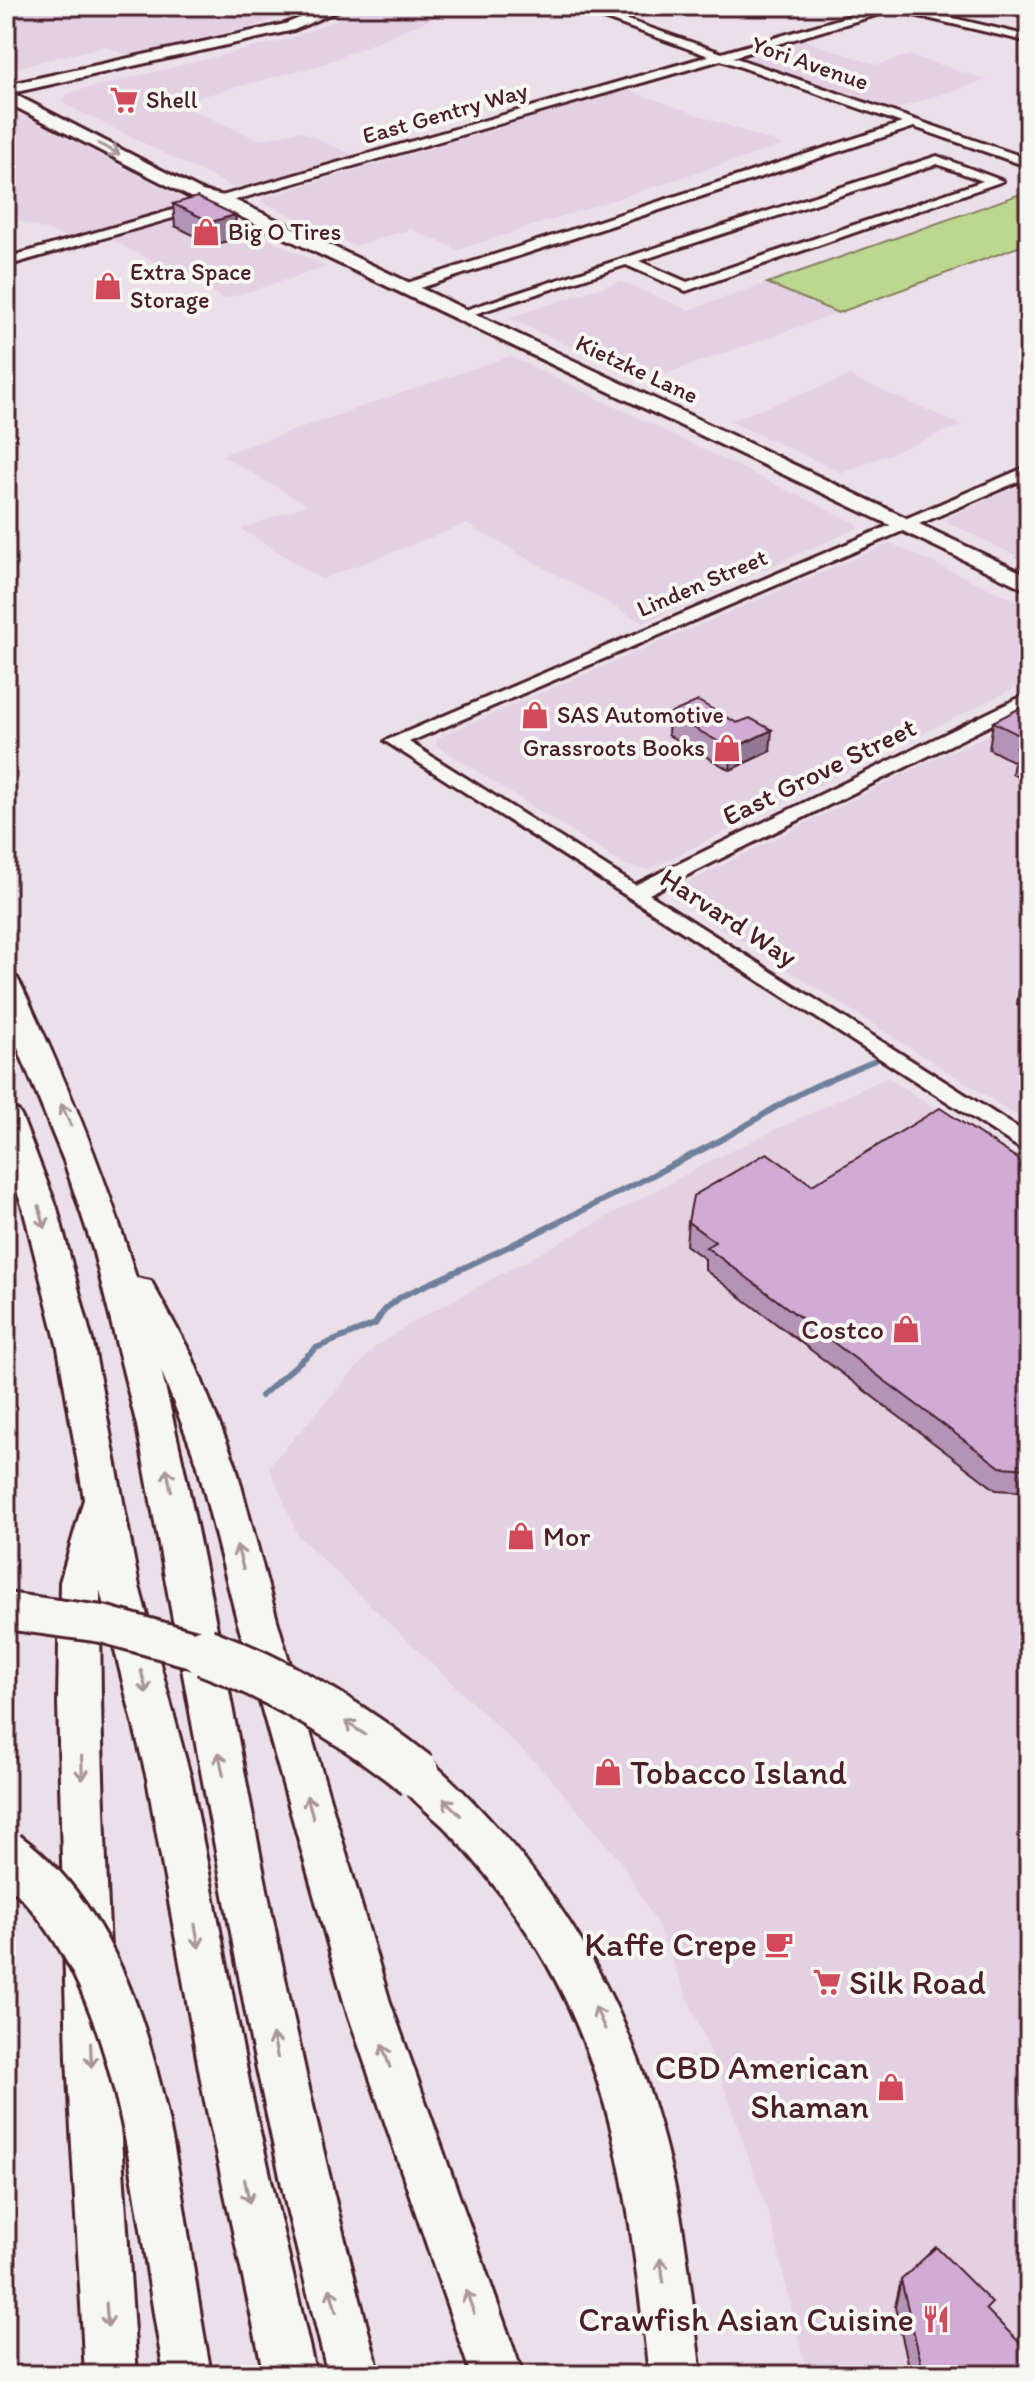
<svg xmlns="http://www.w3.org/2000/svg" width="1035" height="2381" font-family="Itim,sans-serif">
	<rect width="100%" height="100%" fill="#ebe0e9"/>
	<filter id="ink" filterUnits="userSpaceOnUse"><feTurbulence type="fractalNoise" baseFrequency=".0125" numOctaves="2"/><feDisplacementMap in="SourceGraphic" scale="16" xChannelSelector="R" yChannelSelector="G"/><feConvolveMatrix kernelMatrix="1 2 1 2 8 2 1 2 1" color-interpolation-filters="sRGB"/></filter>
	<g filter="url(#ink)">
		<!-- built -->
		<g fill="#e3d0e3">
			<polygon points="6,6 283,6 293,8 295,13 243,29 144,52 125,55 106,46 6,70"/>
			<polygon points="371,6 462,6 323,64 177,103 259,140 300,131 356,156 234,188 61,102 68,93 289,39"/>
			<polygon points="803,40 877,65 910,55 987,80 896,109 747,58"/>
			<polygon points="628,90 783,145 458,250 411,229 355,246 261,201 262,198"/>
			<polygon points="6,113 24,116 192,203 69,238 6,216"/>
			<polygon points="210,212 327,267 224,299 111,239"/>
			<polygon points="620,281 689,310 767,283 838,313 645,381 508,318"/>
			<polygon points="510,356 855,523 860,527 643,623 466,524 322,579 241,529 307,505 221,455"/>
			<polygon points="849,376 962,425 842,473 730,421"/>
			<polygon points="1018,486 1029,491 1029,562 943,520"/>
			<polygon points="890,543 1029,607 1029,681 648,870 626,866 437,746 436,740 443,735"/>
			<polygon points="1029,718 1029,1123 676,899 674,893 679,887 942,755"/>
			<polygon points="887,1077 1029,1170 1029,2375 807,2375 772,2225 720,2075 657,1924 621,1862 546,1773 298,1536 269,1466 375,1347 415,1321 712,1160"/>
			<polygon points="6,1897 10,1927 10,2216 17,2375 6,2375"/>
		</g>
		<!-- green -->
		<polygon fill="#bcd890" stroke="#837c5e" stroke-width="2" points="1029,191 1029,243 838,313 767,283"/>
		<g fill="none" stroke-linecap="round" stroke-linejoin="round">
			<!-- stream-far1 -->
			<polyline stroke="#6f809c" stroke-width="5" points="824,1082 881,1058"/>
			<!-- stream -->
			<path stroke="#6f809c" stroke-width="6" d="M261,1396L316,1348L375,1324L385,1309L402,1296C507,1249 609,1198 711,1145C752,1124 787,1097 829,1080"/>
			<defs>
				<g id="minor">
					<polygon points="299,6 322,6 337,11 331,14"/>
					<polygon points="570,6 587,6 722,53 884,6 902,6 1029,36 1029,42 893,10 733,57 1029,159 1029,167 914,127 411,291 401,291 401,285 902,123 721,60 6,266 6,258 709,56"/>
					<path d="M937,156L1003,181L686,291L626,265L465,317L453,314ZM937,164L983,181L687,282L639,261Z"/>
					<polygon points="1029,466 1029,477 409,742 635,885 1029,693 1029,706 649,894 1029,1135 1029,1154 385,741"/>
				</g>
				<polygon id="major" points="329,6 348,6 294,30 12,93 202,191 228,197 1029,576 1029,591 216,205 190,197 6,102 6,85 285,24"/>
				<g id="highway">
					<path d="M6,976L17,978L21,985C66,1080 107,1177 136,1278L151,1281L191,1354L235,1463L277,1620L390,2002L523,2375H471L344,2002L237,1620L197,1463L161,1370C202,1536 231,1705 264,1874C297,2042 335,2209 380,2375H328L287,2209L251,2041L137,1426L93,1249L64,1161L6,1019Z"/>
					<path d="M6,1108L18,1111L22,1118L57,1208L94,1348L139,1586L191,1779L252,2097L316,2375H264L204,2097L147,1779L100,1590C100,1852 119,2114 137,2375H85L67,2059L58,1703L60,1582L84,1499L58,1348L23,1208L6,1162Z"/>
					<path d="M417,1757L432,1762C563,1882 639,2014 675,2188C688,2249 693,2313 701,2375H649C630,2213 617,2062 521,1923C499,1890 473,1857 445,1828C428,1811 406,1797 396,1775L402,1762Z"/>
				</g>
			</defs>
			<!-- minor casing -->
			<use href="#minor" stroke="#4a1f2b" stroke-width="6"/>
			<!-- major casing -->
			<use href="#major" stroke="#4a1f2b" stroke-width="6"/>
			<!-- highway casing -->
			<use href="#highway" stroke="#4a1f2b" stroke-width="6"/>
			<!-- minor -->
			<use href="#minor" fill="#f6f6f2" fill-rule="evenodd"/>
			<!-- major -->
			<use href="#major" fill="#f6f6f2" fill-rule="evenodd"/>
			<!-- highway -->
			<use href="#highway" fill="#f6f6f2" fill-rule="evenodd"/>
			<defs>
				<polyline id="highway-bridge-far1" points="6,1611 102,1624 210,1654"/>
				<g id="highway-bridge">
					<path d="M205,1652C283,1681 352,1723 417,1775"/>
					<path d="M6,1854C150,1960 155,2212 188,2375"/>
				</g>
			</defs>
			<!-- highway-bridge-far1 casing -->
			<use href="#highway-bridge-far1" stroke="#4a1f2b" stroke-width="42" stroke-linecap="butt"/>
			<!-- highway-bridge casing -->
			<use href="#highway-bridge" stroke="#4a1f2b" stroke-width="52" stroke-linecap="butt"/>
			<!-- highway-bridge-far1 -->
			<use href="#highway-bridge-far1" stroke="#f6f6f2" stroke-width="36"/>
			<!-- highway-bridge -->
			<use href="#highway-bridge" stroke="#f6f6f2" stroke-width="46"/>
		</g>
		<!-- wall -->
		<g fill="#b394b7" stroke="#4a1f2b" stroke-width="2">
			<polygon points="173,204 235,215 237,238 213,245 175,226"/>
			<polygon points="1029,707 1029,783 1012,774 1014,762 989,749 993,722"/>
			<polygon points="669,714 770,751 730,770 668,735"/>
			<polygon points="1029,978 1029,1012 1017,1004 1021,982"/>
			<polygon points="1029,1166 1029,1492 996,1490 705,1270 705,1259 686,1245 688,1222 812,1185"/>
			<polygon points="901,2280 990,2313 1029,2375 911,2375 895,2307"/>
		</g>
		<!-- shaded-wall -->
		<g fill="#927895" stroke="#4a1f2b" stroke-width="2">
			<polygon points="235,215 237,238 213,245 211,222"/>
			<polygon points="772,730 770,751 730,770 732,749"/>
		</g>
		<!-- building -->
		<g fill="#d0acd5" stroke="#4a1f2b" stroke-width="2">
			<polygon points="197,197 235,215 211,222 173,204"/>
			<polygon points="698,701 737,723 750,718 772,730 732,749 669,714"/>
			<polygon points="1026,705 1029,707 1029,753 1016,747 1029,740 993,722"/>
			<polygon points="1029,978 1029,987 1021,982"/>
			<polygon points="940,1108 1029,1166 1029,1469 1000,1467 706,1247 715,1242 688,1222 693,1196 767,1153 812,1185"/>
			<polygon points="936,2247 992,2303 986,2309 1029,2352 1029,2375 924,2375 901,2280"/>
		</g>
		<!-- one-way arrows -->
		<defs><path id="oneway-shaft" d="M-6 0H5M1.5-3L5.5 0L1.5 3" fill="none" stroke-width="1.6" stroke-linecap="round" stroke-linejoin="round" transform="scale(2)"/></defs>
		<g stroke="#a99598">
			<use href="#oneway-shaft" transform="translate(109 149) rotate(27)"/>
			<use href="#oneway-shaft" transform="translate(66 1115) rotate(-114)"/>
			<use href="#oneway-shaft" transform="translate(42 1217) rotate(75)"/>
			<use href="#oneway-shaft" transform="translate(169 1480) rotate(-101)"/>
			<use href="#oneway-shaft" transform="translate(240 1557) rotate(-105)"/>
			<use href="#oneway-shaft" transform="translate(144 1682) rotate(76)"/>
			<use href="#oneway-shaft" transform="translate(355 1728) rotate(-147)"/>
			<use href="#oneway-shaft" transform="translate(221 1764) rotate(-101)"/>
			<use href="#oneway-shaft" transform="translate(82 1768) rotate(88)"/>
			<use href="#oneway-shaft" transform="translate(310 1807) rotate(-106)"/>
			<use href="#oneway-shaft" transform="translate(452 1807) rotate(-135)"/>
			<use href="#oneway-shaft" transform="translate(197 1936) rotate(80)"/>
			<use href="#oneway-shaft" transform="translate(600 2018) rotate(-114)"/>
			<use href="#oneway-shaft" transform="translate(275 2046) rotate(-102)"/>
			<use href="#oneway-shaft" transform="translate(91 2055) rotate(88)"/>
			<use href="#oneway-shaft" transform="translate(386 2056) rotate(-109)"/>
			<use href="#oneway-shaft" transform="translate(247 2191) rotate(78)"/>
			<use href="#oneway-shaft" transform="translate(662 2270) rotate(-97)"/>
			<use href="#oneway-shaft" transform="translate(333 2300) rotate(-105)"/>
			<use href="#oneway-shaft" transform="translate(470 2302) rotate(-109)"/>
			<use href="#oneway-shaft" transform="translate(107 2315) rotate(86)"/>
		</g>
	</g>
	<!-- icons -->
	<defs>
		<symbol id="supermarket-bare" viewBox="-9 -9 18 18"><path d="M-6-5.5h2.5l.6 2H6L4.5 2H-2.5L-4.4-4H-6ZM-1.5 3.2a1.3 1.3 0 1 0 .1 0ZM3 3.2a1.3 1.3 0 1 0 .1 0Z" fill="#d1495b" stroke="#f6f6f2" stroke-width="2.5" paint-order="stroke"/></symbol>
		<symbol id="shop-bare" viewBox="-9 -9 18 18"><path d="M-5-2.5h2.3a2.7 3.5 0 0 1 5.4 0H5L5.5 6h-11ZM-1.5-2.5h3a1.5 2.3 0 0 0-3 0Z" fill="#d1495b" stroke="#f6f6f2" stroke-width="2.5" paint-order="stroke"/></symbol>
		<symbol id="cafe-bare" viewBox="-9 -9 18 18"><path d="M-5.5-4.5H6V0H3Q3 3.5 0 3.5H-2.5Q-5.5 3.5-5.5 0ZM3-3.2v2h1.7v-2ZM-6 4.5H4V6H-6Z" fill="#d1495b" stroke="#f6f6f2" stroke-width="2.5" paint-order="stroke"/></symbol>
		<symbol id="restaurant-bare" viewBox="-9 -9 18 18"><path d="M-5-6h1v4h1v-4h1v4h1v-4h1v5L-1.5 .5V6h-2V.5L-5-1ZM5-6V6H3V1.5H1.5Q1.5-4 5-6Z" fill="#d1495b" stroke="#f6f6f2" stroke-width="2.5" paint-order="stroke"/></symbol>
	</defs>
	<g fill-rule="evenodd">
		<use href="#supermarket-bare" x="104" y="80" width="40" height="40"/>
		<use href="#shop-bare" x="186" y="212" width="40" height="40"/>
		<use href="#shop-bare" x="88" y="266" width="40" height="40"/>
		<use href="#shop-bare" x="515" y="695" width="40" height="40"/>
		<use href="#shop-bare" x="707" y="728" width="40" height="40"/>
		<use href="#shop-bare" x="886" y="1309" width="40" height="40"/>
		<use href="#shop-bare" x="501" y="1516" width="40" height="40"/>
		<use href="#shop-bare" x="588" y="1752" width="40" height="40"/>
		<use href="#cafe-bare" x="759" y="1924" width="40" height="40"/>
		<use href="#supermarket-bare" x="807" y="1962" width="40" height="40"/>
		<use href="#shop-bare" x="871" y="2067" width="40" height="40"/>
		<use href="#restaurant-bare" x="916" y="2299" width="40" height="40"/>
	</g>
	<g text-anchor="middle" stroke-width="8" stroke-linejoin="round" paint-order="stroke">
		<!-- far-street labels -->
		<g font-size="24" fill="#4a1f2b" stroke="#f6f6f2">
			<text transform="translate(810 63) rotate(19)" y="8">Yori Avenue</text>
			<text transform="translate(445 113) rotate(-16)" y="8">East Gentry Way</text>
			<text transform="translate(637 369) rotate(25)" y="8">Kietzke Lane</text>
			<text transform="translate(702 583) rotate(-23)" y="8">Linden Street</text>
		</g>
		<!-- far-poi labels -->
		<g font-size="24" fill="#4a1f2b" stroke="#f6f6f2" text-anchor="start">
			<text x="146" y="108">Shell</text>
			<text x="228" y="240">Big O Tires</text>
			<text x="130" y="280">Extra Space<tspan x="130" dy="28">Storage</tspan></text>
			<text x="557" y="723">SAS Automotive</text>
			<text x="705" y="756" text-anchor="end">Grassroots Books</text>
		</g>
		<!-- street labels -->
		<g font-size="28" fill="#4a1f2b" stroke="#f6f6f2">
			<text transform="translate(819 771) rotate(-26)" y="10">East Grove Street</text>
			<text transform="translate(729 917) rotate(33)" y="10">Harvard Way</text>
		</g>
		<!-- poi labels -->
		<g font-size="28" fill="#4a1f2b" stroke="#f6f6f2" text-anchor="end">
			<text x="884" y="1339">Costco</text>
			<text x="543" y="1546" text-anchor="start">Mor</text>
		</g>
		<!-- near-poi labels -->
		<g font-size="34" fill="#4a1f2b" stroke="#f6f6f2" text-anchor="end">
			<text x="630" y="1784" text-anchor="start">Tobacco Island</text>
			<text x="757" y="1956">Kaffe Crepe</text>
			<text x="849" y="1994" text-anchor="start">Silk Road</text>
			<text x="869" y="2079">CBD American<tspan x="869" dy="39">Shaman</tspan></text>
			<text x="914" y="2331">Crawfish Asian Cuisine</text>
		</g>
	</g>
	<!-- margin -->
	<rect width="1035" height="2381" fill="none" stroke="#f6f6f2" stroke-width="32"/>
	<rect x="16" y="16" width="1003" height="2349" fill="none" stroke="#4a1f2b" stroke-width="3" filter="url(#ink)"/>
</svg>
